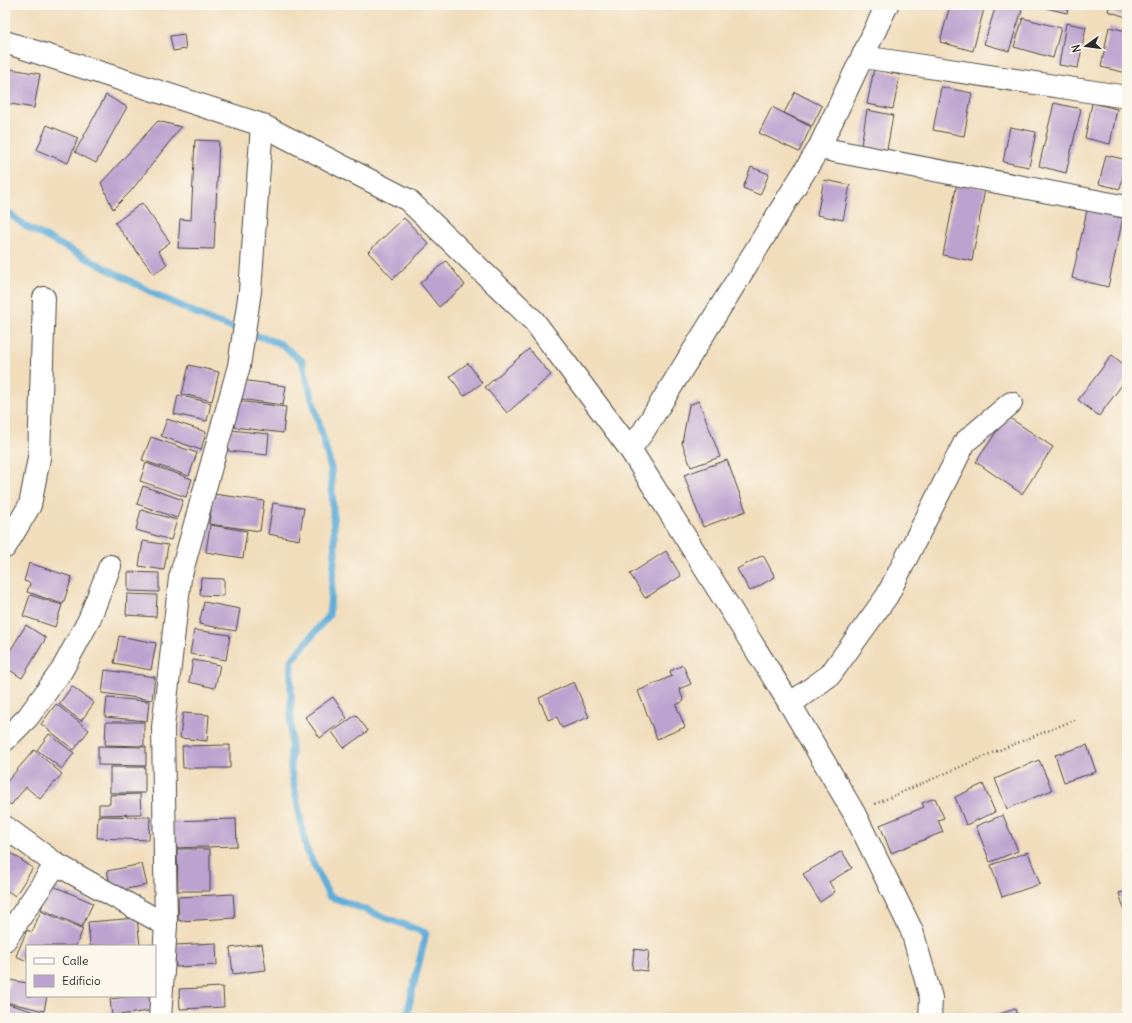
<svg xmlns="http://www.w3.org/2000/svg" width="1132" height="1023" font-family="Delius,sans-serif">
	<rect width="100%" height="100%" fill="#fbf7ec"/>
	<filter id="ink" filterUnits="userSpaceOnUse"><feTurbulence type="fractalNoise" baseFrequency=".025" numOctaves="2"/><feDisplacementMap in="SourceGraphic" scale="8" xChannelSelector="R" yChannelSelector="G"/><feConvolveMatrix kernelMatrix="1 2 1 2 8 2 1 2 1" color-interpolation-filters="sRGB"/></filter>
	<filter id="wash" filterUnits="userSpaceOnUse"><feTurbulence type="fractalNoise" baseFrequency=".012" numOctaves="4" result="noise"/><feDisplacementMap in="SourceGraphic" scale="16" xChannelSelector="R" yChannelSelector="G"/><feGaussianBlur stdDeviation="0.9" result="paint"/><feColorMatrix in="noise" values="0 0 0 0 0 0 0 0 0 0 0 0 0 0 0 0 0 1.4 0 .05"/><feComposite in="paint" operator="in"/></filter>
	<g filter="url(#wash)">
		<rect width="100%" height="100%" fill="#f1ddbc"/>
		<g fill="none" stroke-linecap="round" stroke-linejoin="round">
			<!-- stream -->
			<polyline stroke="#60add9" stroke-width="7" points="5,210 25,226 155,294 213,321 279,343 302,361 331,468 335,553 329,615 291,661 291,770 306,848 329,896 426,933 406,1018"/>
		</g>
		<g id="blocks">
			<!-- building -->
			<g fill="#bba2cf">
				<polygon points="950,5 985,5 973,51 940,42"/>
				<polygon points="996,5 1005,5 1022,10 1009,51 984,44"/>
				<polygon points="1047,5 1069,5 1067,13 1046,8"/>
				<polygon points="1110,5 1127,5 1126,17 1108,11"/>
				<polygon points="1023,18 1061,28 1053,58 1014,47"/>
				<polygon points="1066,23 1086,27 1078,68 1059,65"/>
				<polygon points="1109,27 1127,31 1127,73 1101,67"/>
				<polygon points="184,34 186,49 173,51 170,36"/>
				<polygon points="5,68 40,74 34,108 5,103"/>
				<polygon points="874,69 900,75 893,109 867,104"/>
				<polygon points="941,87 972,93 964,136 933,130"/>
				<polygon points="795,92 822,106 812,126 784,113"/>
				<polygon points="106,95 127,107 96,163 75,152"/>
				<polygon points="1054,103 1081,109 1066,173 1039,166"/>
				<polygon points="1092,103 1117,109 1110,144 1085,138"/>
				<polygon points="772,107 811,127 799,152 759,133"/>
				<polygon points="867,110 893,115 887,150 861,145"/>
				<polygon points="158,121 181,127 131,191 113,209 101,183"/>
				<polygon points="47,125 78,138 68,163 37,150"/>
				<polygon points="1010,127 1036,132 1029,167 1003,162"/>
				<polygon points="195,140 219,141 214,249 178,248 180,219 191,220"/>
				<polygon points="1106,155 1127,160 1120,189 1099,184"/>
				<polygon points="751,167 769,174 760,195 743,188"/>
				<polygon points="824,180 850,185 843,220 817,215"/>
				<polygon points="957,183 985,189 972,261 943,255"/>
				<polygon points="142,203 170,242 158,251 167,264 154,274 115,223"/>
				<polygon points="1087,210 1123,218 1108,287 1072,278"/>
				<polygon points="404,218 429,244 393,279 368,252"/>
				<polygon points="446,261 465,285 439,307 420,283"/>
				<polygon points="529,349 551,375 507,413 485,387"/>
				<polygon points="1112,355 1127,367 1127,378 1099,416 1078,400"/>
				<polygon points="468,363 482,383 464,396 450,376"/>
				<polygon points="189,365 219,372 212,401 182,394"/>
				<polygon points="241,380 286,386 283,405 239,399"/>
				<polygon points="178,395 211,403 207,421 174,414"/>
				<polygon points="237,401 286,407 283,433 234,427"/>
				<polygon points="699,401 720,457 691,467 682,443 689,405"/>
				<polygon points="1007,416 1053,447 1022,494 976,462"/>
				<polygon points="167,419 206,432 201,450 161,436"/>
				<polygon points="230,430 269,434 267,455 228,451"/>
				<polygon points="151,437 197,453 189,476 142,460"/>
				<polygon points="727,460 746,511 703,527 684,475"/>
				<polygon points="146,463 192,479 186,497 140,481"/>
				<polygon points="143,486 183,500 177,518 137,504"/>
				<polygon points="213,494 264,501 260,531 209,524"/>
				<polygon points="273,503 304,508 299,540 268,534"/>
				<polygon points="141,510 177,520 171,540 136,530"/>
				<polygon points="210,525 247,531 243,558 206,552"/>
				<polygon points="143,541 168,545 164,570 139,566"/>
				<polygon points="666,551 681,576 645,598 630,574"/>
				<polygon points="763,555 775,577 750,591 737,569"/>
				<polygon points="29,563 72,577 63,604 27,592 30,583 24,581"/>
				<polygon points="128,572 159,573 159,592 128,591"/>
				<polygon points="201,578 224,579 224,596 200,595"/>
				<polygon points="127,594 157,595 156,617 126,615"/>
				<polygon points="30,595 62,605 55,627 23,616"/>
				<polygon points="204,602 240,609 236,631 199,624"/>
				<polygon points="26,625 46,638 22,678 5,667 5,659"/>
				<polygon points="194,630 230,635 226,660 190,654"/>
				<polygon points="119,636 156,643 151,670 114,663"/>
				<polygon points="193,660 220,665 215,688 189,682"/>
				<polygon points="683,665 691,684 679,689 684,701 676,705 685,727 657,739 638,691 672,676 670,671"/>
				<polygon points="105,670 155,677 152,700 102,693"/>
				<polygon points="574,682 589,717 562,728 557,717 548,720 539,698"/>
				<polygon points="72,686 94,703 81,721 59,704"/>
				<polygon points="333,697 347,718 320,738 305,717"/>
				<polygon points="107,698 149,701 147,721 105,717"/>
				<polygon points="56,704 89,730 74,750 41,724"/>
				<polygon points="183,713 209,715 207,741 180,738"/>
				<polygon points="356,715 368,731 344,748 332,732"/>
				<polygon points="106,722 144,722 144,746 105,745"/>
				<polygon points="49,734 74,753 62,769 37,750"/>
				<polygon points="230,745 230,768 183,768 182,746"/>
				<polygon points="1087,745 1096,772 1064,782 1055,755"/>
				<polygon points="98,746 146,747 146,766 98,765"/>
				<polygon points="34,750 62,774 40,799 26,787 11,805 5,800 5,784"/>
				<polygon points="1039,760 1052,790 1007,809 995,779"/>
				<rect x="110" y="767" width="35" height="26"/>
				<polygon points="983,784 995,812 966,825 955,797"/>
				<polygon points="140,794 141,814 99,815 99,804 110,804 110,795"/>
				<polygon points="935,798 944,818 938,820 943,832 891,853 880,825 924,807 922,803"/>
				<polygon points="1003,815 1018,851 990,862 976,826"/>
				<polygon points="98,816 150,817 149,840 97,838"/>
				<polygon points="236,819 237,846 173,848 172,821"/>
				<polygon points="5,849 33,868 15,896 5,889"/>
				<polygon points="177,849 210,849 210,891 178,891"/>
				<polygon points="842,851 852,868 829,882 835,892 820,902 803,874"/>
				<polygon points="1028,852 1040,884 1002,897 991,865"/>
				<polygon points="142,864 147,885 112,892 107,871"/>
				<polygon points="51,885 93,903 82,927 41,909"/>
				<polygon points="1127,891 1127,918 1119,893"/>
				<polygon points="233,894 235,918 179,921 178,897"/>
				<polygon points="41,911 83,929 76,946 27,946 27,961 16,956 27,930 32,932"/>
				<polygon points="137,918 140,946 90,946 88,922"/>
				<polygon points="216,943 217,965 176,967 174,945"/>
				<polygon points="262,944 266,970 233,974 230,948"/>
				<polygon points="634,949 649,951 647,971 632,969"/>
				<polygon points="10,980 27,983 27,996 47,996 44,1011 6,1002"/>
				<polygon points="223,987 224,1007 180,1009 179,989"/>
				<polygon points="134,996 155,996 156,1010 112,1016 110,999"/>
				<polygon points="5,1003 44,1015 43,1018 5,1018"/>
				<polygon points="1015,1009 1018,1018 986,1018"/>
			</g>
		</g>
	</g>
	<g filter="url(#ink)">
		<use href="#blocks" fill-opacity="0" stroke="#494641" stroke-width="1"/>
		<g fill="none" stroke-linecap="round" stroke-linejoin="round">
			<defs>
				<g id="minor">
					<polyline points="5,42 262,125 408,200 534,321 630,449 790,704 854,813 912,931 931,998 930,1018"/>
					<polyline points="863,57 1127,97"/>
					<polyline points="819,148 1127,207"/>
					<polyline points="630,449 643,432 819,148 887,5"/>
					<polyline points="5,547 30,505 39,458 44,298"/>
					<polyline points="790,704 830,675 887,596 965,442 1011,403"/>
					<polyline points="5,740 28,717 62,670 89,620 110,566"/>
					<polyline points="5,827 56,864 166,925"/>
					<polyline points="5,940 56,864"/>
					<polyline points="160,1018 166,925 163,727 180,578 239,366 250,291 262,125"/>
				</g>
			</defs>
			<!-- minor casing -->
			<use href="#minor" stroke="#494641" stroke-width="24"/>
			<!-- path -->
			<polyline stroke="#494641" stroke-width="2.5" stroke-dasharray="1 3" stroke-linecap="butt" points="875,804 992,753 1077,719"/>
			<!-- minor -->
			<use href="#minor" stroke="#fff" stroke-width="22"/>
		</g>
	</g>
	<!-- margin -->
	<rect width="1132" height="1023" fill="none" stroke="#fbf7ec" stroke-width="20"/>
	<!-- legend -->
	<rect x="26" y="945" width="130" height="52" fill="#fbf7ec" stroke="#a8a59f"/>
	<rect x="34" y="958" width="20" height="6" fill="#ffffff" stroke="#a8a59f"/>
	<text x="62" y="965" font-size="12" fill="#2b2b2b">Calle</text>
	<rect x="34" y="975" width="20" height="12" fill="#bba2cf" stroke="#a8a59f"/>
	<text x="62" y="985" font-size="12" fill="#2b2b2b">Edificio</text>
	<!-- north arrow -->
	<g transform="translate(1086 46) rotate(256)" stroke="#fbf7ec" stroke-width="3" paint-order="stroke">
	<path d="M0-3L7 15L0 10L-7 15Z" fill="#2b2b2b"/>
	<text y="-6" font-size="11" font-weight="bold" text-anchor="middle" fill="#2b2b2b">N</text>
	</g>
</svg>
